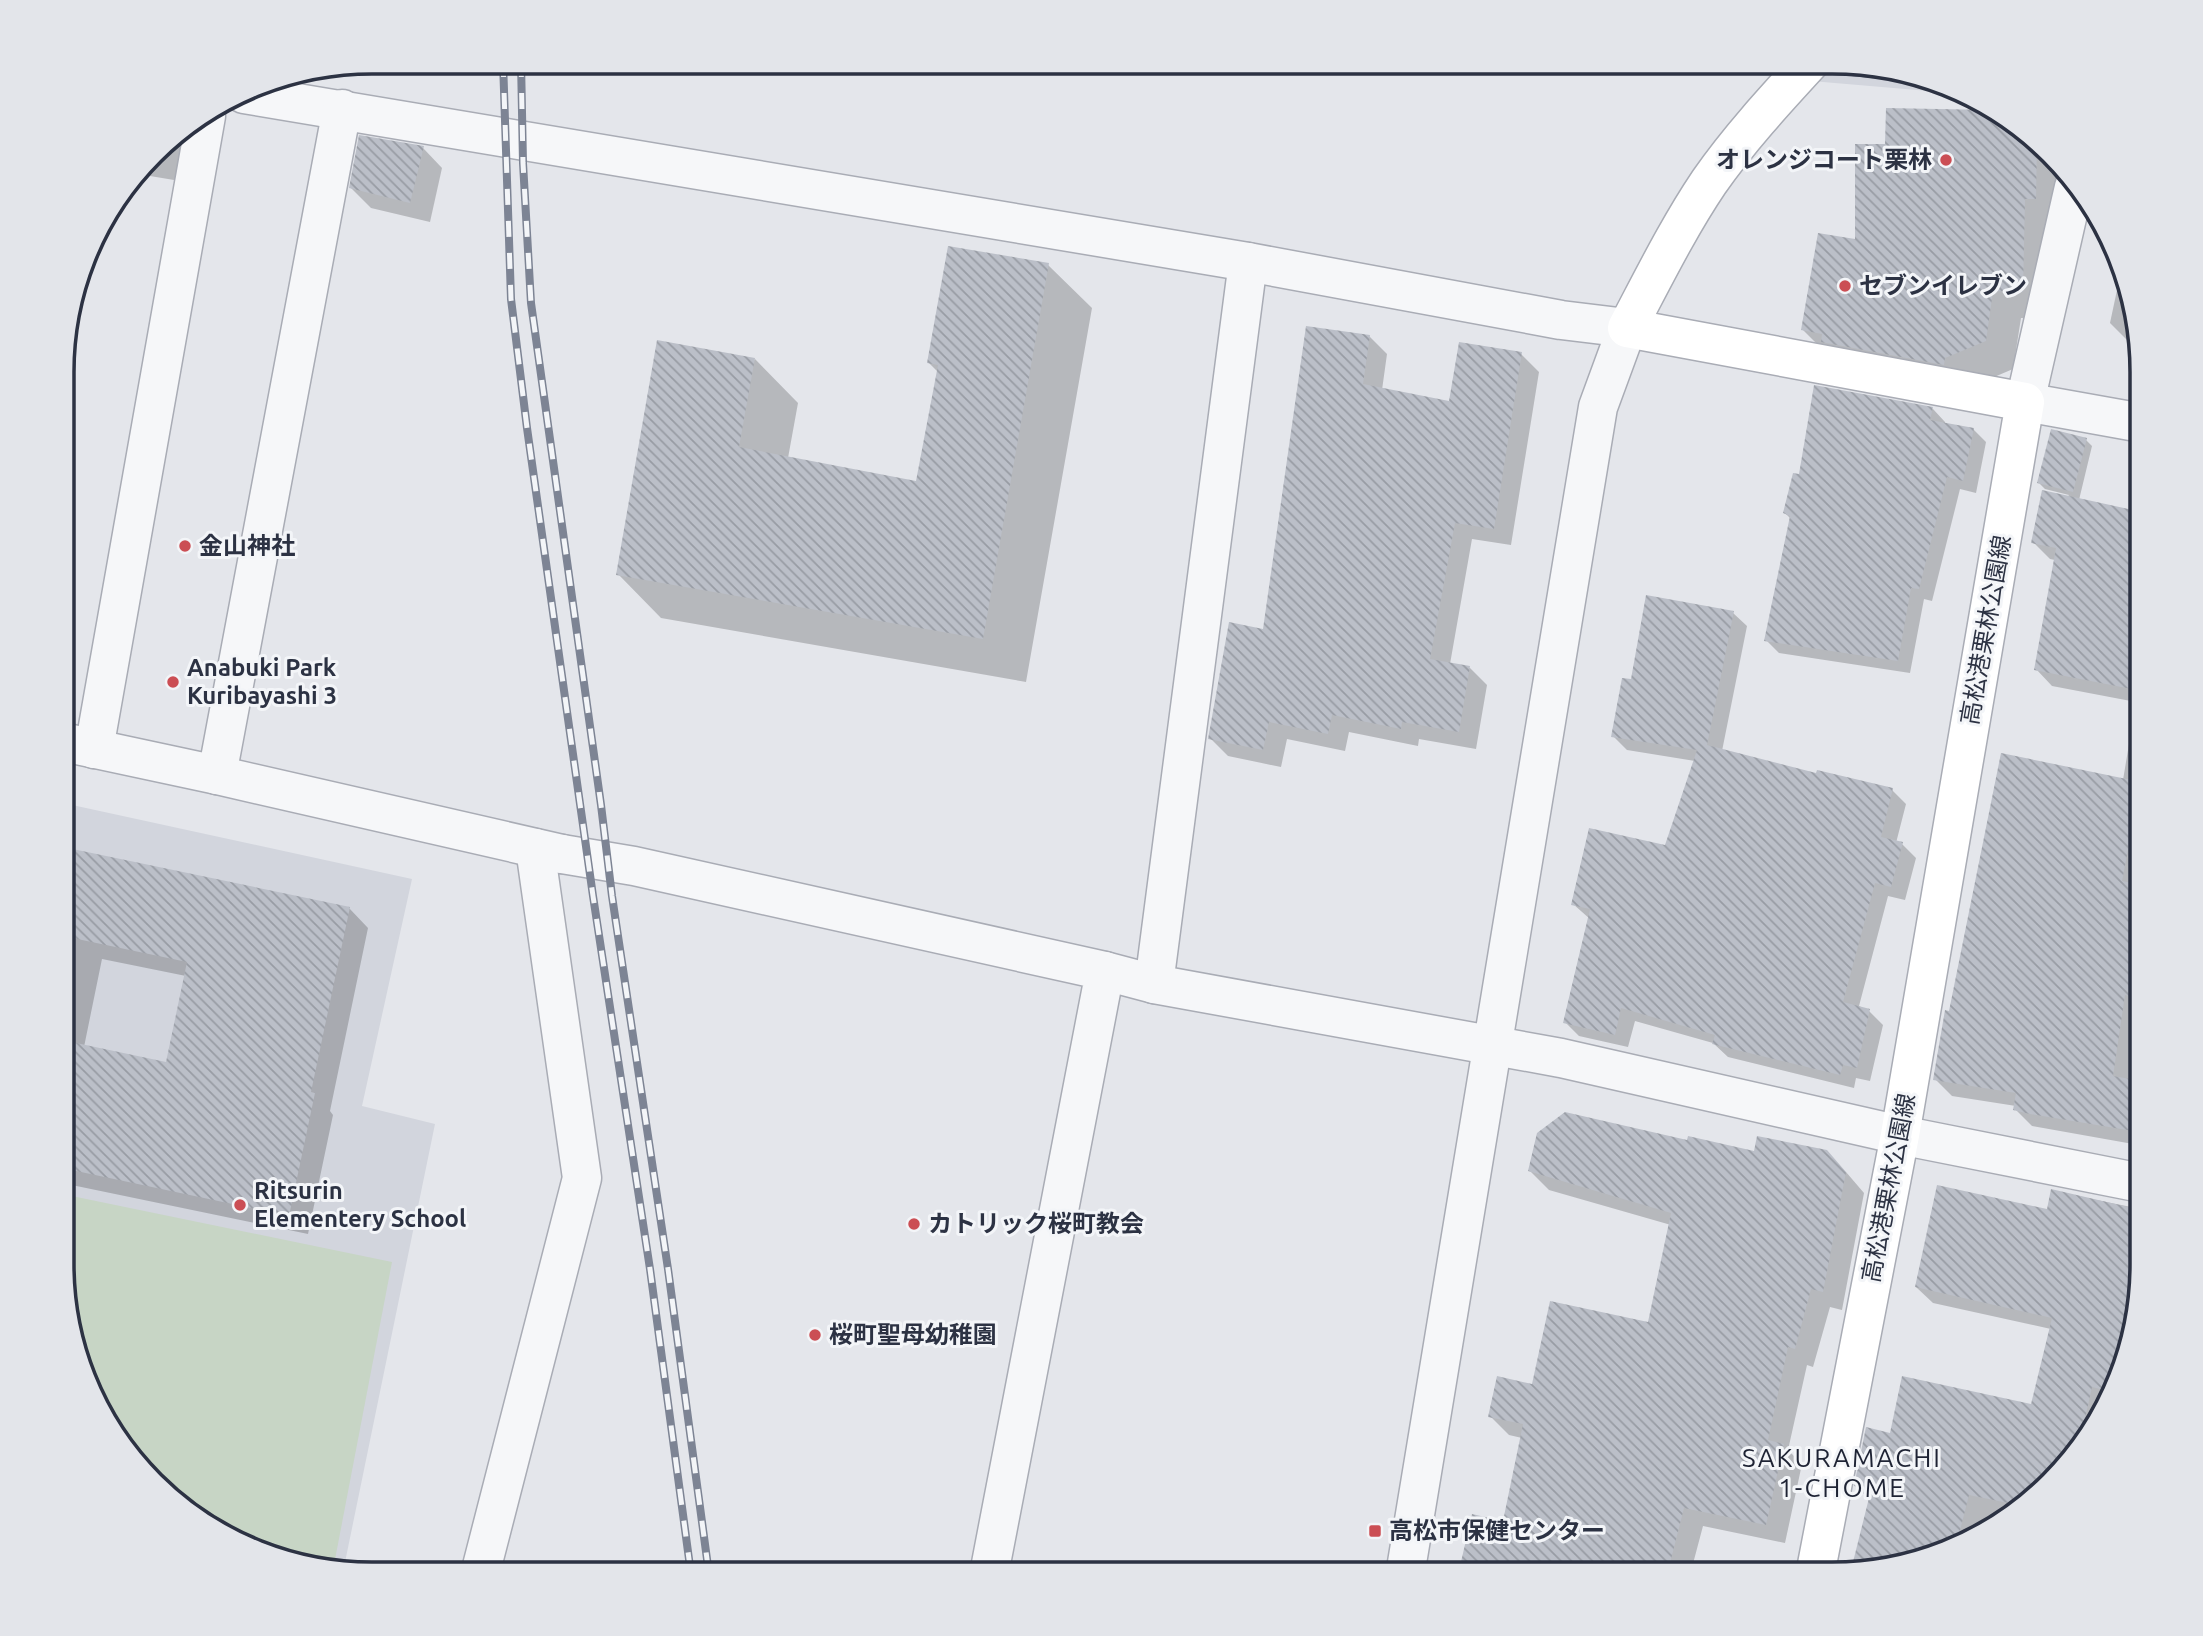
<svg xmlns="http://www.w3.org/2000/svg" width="2203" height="1636" font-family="Ubuntu,'Noto Sans JP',sans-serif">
	<defs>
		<pattern id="building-back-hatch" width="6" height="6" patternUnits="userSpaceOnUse" patternTransform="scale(1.75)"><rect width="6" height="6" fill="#bbbfc8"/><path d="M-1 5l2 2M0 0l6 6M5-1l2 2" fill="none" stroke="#989ca4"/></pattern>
	</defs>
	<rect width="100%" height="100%" fill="#e4e6eb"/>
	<!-- built -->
	<g fill="#d2d5dd">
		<polygon points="1634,62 1852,62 1950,85 1964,94 1823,82"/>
		<polygon points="63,803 412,879 362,1106 435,1124 343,1572 253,1551 167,1498 93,1402 62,1285"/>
	</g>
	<!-- green -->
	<polygon fill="#c7d5c5" points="62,1194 392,1262 333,1570 253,1551 167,1498 93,1402 62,1285"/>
	<!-- shadow -->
	<g fill="#0003" fill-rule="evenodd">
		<polygon points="1994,112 2036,138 2064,175 2050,319 2021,318 2013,369 1973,386 1831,358 1802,329 1856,242 1887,146"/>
		<polygon points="190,125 180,181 138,174 167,138"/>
		<polygon points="423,148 442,168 430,222 371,208 351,188"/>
		<polygon points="1048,265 1092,308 1026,682 661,618 618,574 755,359 798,403 788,458 918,483 938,372 929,363"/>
		<polygon points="2120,276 2137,350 2110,323"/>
		<polygon points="1369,336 1387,354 1382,390 1451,403 1521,354 1539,372 1511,545 1472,539 1450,664 1470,668 1487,685 1476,749 1419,739 1418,746 1349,732 1345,751 1287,739 1281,767 1228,756 1210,738 1264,631"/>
		<polygon points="1933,409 1945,422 1945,424 1973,429 1986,442 1976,493 1960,489 1932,601 1924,599 1910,673 1779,653 1766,640 1791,519 1785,513 1800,476"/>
		<polygon points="2086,440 2092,446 2079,500 2142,588 2141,1103 2133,1144 2032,1126 2015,1109 2016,1106 1952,1096 1935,1079 2123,780 2136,702 2052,686 2036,669 2055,560 2050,559 2033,542 2069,495 2045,489 2039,483"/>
		<polygon points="1733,613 1747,626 1722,751 1817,775 1892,790 1906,804 1896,843 1902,844 1916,858 1905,900 1888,896 1859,1006 1869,1011 1883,1025 1870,1081 1856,1078 1854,1088 1728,1057 1713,1043 1635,1021 1628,1047 1579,1036 1565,1022 1590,919 1573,904 1666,847 1695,761 1627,750 1613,736 1632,681"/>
		<path d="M63,848L349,908L368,928L330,1111L333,1115L308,1234L62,1183ZM102,959L186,976L167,1064L84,1047Z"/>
		<polygon points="1688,1142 1846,1172 1864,1193 1842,1310 1830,1307 1813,1367 1807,1365 1788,1450 1802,1464 1785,1543 1703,1526 1690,1575 1460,1575 1504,1524 1522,1438 1509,1435 1490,1416 1534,1386 1650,1324 1671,1225 1549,1190 1530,1171"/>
		<polygon points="2052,1191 2141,1209 2141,1285 2118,1384 2065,1469 1968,1543 1853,1570 1870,1500 1856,1486 1891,1435 2033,1406 2051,1329 1933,1303 1916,1287 2048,1211"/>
	</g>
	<!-- building -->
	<g fill="url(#building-back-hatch)">
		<polygon points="1886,108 1991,110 2037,140 2036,199 2025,199 2023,292 1993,291 1986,341 1945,358 1944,365 1821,342 1822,334 1801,330 1818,233 1855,239 1855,144 1885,144"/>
		<polygon points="359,135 424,146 410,203 349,188"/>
		<polygon points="948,246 1049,263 983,639 616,575 657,340 755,358 739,447 916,481 938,365 927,363"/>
		<polygon points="1306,326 1370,335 1363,384 1449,401 1459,342 1522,352 1494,529 1455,523 1430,659 1470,666 1459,732 1402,722 1401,729 1332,715 1328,734 1269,722 1263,750 1208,739 1229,622 1263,629"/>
		<polygon points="1814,385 1933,407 1930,420 1974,428 1963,481 1947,477 1919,589 1911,588 1898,661 1764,641 1790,516 1783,513 1793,473 1799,474"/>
		<polygon points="2051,429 2087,438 2073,492 2037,483"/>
		<polygon points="2042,490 2142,512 2142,691 2034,670 2056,548 2031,543"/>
		<polygon points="1646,595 1734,611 1707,745 1816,773 1817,770 1893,788 1881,837 1903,842 1891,887 1875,883 1843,1002 1870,1009 1857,1068 1843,1065 1840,1075 1712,1044 1715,1035 1621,1008 1615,1035 1563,1023 1590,909 1571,905 1589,828 1665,845 1697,750 1611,737 1622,678 1631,679"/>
		<polygon points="2001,753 2141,782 2122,881 2141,885 2141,999 2125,995 2113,1076 2141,1081 2133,1131 2030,1114 2013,1110 2016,1093 1933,1080 1945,1010 1949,1011"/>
		<polygon points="63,847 350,907 311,1092 315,1093 289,1216 62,1168 62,1040 166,1062 187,962 63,936"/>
		<polygon points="1565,1112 1687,1140 1688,1136 1754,1151 1757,1136 1827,1150 1846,1172 1823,1292 1811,1289 1795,1349 1788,1347 1768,1440 1784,1444 1766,1525 1684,1508 1667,1575 1458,1575 1472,1514 1503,1521 1523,1424 1488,1417 1497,1376 1532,1384 1550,1301 1648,1322 1671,1213 1528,1171 1537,1133"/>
		<polygon points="1937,1185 2047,1209 2051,1189 2141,1210 2141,1264 2126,1335 2129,1336 2118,1384 2113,1392 2092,1387 2079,1446 2065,1469 2018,1505 1969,1495 1956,1546 1851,1570 1871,1490 1854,1486 1866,1427 1890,1433 1902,1376 2031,1404 2052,1318 1915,1287"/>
	</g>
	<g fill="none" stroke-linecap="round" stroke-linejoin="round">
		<defs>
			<g id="minor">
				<polyline points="244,94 1248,262 1561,320 1627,328"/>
				<polyline points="2074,187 2025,402 2142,423"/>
				<polyline points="94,749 206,116"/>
				<polyline points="217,775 342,109"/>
				<polyline points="562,854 634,866 1105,971 989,1574"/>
				<polyline points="1154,984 1248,262"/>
				<polyline points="1900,1135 2141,1183"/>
				<polyline points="480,1574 582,1178 535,848"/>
			</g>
			<g id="tertiary">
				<polyline points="63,742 217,775 562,854"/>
				<polyline points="1105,971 1154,984 1561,1058 1900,1135"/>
				<polyline points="1405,1575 1598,407 1627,328"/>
			</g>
			<path id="secondary" d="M1810,62C1775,100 1739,139 1709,182C1678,228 1653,279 1627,328L2025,402L1900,1135L1815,1575"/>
		</defs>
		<!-- minor casing -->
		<use href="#minor" stroke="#a9acb5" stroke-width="41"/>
		<!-- tertiary casing -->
		<use href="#tertiary" stroke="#a9acb5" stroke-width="41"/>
		<!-- secondary casing -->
		<use href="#secondary" stroke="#a9acb5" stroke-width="41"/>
		<!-- minor -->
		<use href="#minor" stroke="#f6f7f9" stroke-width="38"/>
		<!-- tertiary -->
		<use href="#tertiary" stroke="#f6f7f9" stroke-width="38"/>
		<!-- secondary -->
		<use href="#secondary" stroke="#fff" stroke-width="38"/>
		<defs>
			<g id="rail">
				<polyline points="503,61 511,299 527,428 593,896 650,1269 691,1574"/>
				<polyline points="521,61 523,163 531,303 601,805 612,896 668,1269 709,1574"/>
				<polyline points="1756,62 1928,80"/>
			</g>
		</defs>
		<!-- rail casing -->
		<use href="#rail" stroke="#7d8494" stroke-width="8"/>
		<!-- rail -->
		<use href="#rail" stroke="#f3f5f8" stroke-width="5" stroke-dasharray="16" stroke-linecap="butt"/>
	</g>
	<!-- markers -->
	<g fill="#cb4e54" stroke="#f3f5f8" stroke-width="2.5">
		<circle cx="1946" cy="160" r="7"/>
		<circle cx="1845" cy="286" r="7"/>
		<circle cx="185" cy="546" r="7"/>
		<circle cx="173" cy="682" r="7"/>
		<circle cx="240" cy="1205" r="7"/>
		<circle cx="914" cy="1224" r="7"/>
		<circle cx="815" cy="1335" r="7"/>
		<rect x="1368" y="1524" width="14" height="14" rx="3.5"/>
	</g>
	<g text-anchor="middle" stroke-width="6" stroke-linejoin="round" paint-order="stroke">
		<!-- poi labels -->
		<g font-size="24" font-weight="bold" fill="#2c3243" stroke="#f3f5f8" text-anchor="start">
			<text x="1932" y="168" text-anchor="end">オレンジコート栗林</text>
			<text x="1859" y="294">セブンイレブン</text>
			<text x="199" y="554">金山神社</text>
			<text x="187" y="676">Anabuki Park<tspan x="187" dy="28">Kuribayashi 3</tspan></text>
			<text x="254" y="1199">Ritsurin<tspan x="254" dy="28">Elementery School</tspan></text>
			<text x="928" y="1232">カトリック桜町教会</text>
			<text x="829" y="1343">桜町聖母幼稚園</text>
			<text x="1389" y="1539">高松市保健センター</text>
		</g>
		<!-- street labels -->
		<g font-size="24" fill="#2c3243" stroke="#f3f5f8">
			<text transform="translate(1986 630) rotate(-80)" y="8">高松港栗林公園線</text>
			<text transform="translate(1889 1188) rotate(-79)" y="8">高松港栗林公園線</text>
		</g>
		<!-- neighbourhood labels -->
		<g font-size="26" letter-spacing="2" fill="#1e2334" stroke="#f3f5f8">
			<text x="1842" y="1467">SAKURAMACHI<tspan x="1842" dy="30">1-CHOME</tspan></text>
		</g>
	</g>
	<!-- crop -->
	<path d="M0 0H2203V1636H0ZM372 74H1832A298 298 0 0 1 2130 372V1264A298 298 0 0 1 1832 1562H372A298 298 0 0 1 74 1264V372A298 298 0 0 1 372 74Z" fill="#e3e5ea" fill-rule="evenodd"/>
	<path fill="none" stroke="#2c3243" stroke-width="3.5" d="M372 74H1832A298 298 0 0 1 2130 372V1264A298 298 0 0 1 1832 1562H372A298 298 0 0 1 74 1264V372A298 298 0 0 1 372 74Z"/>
</svg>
